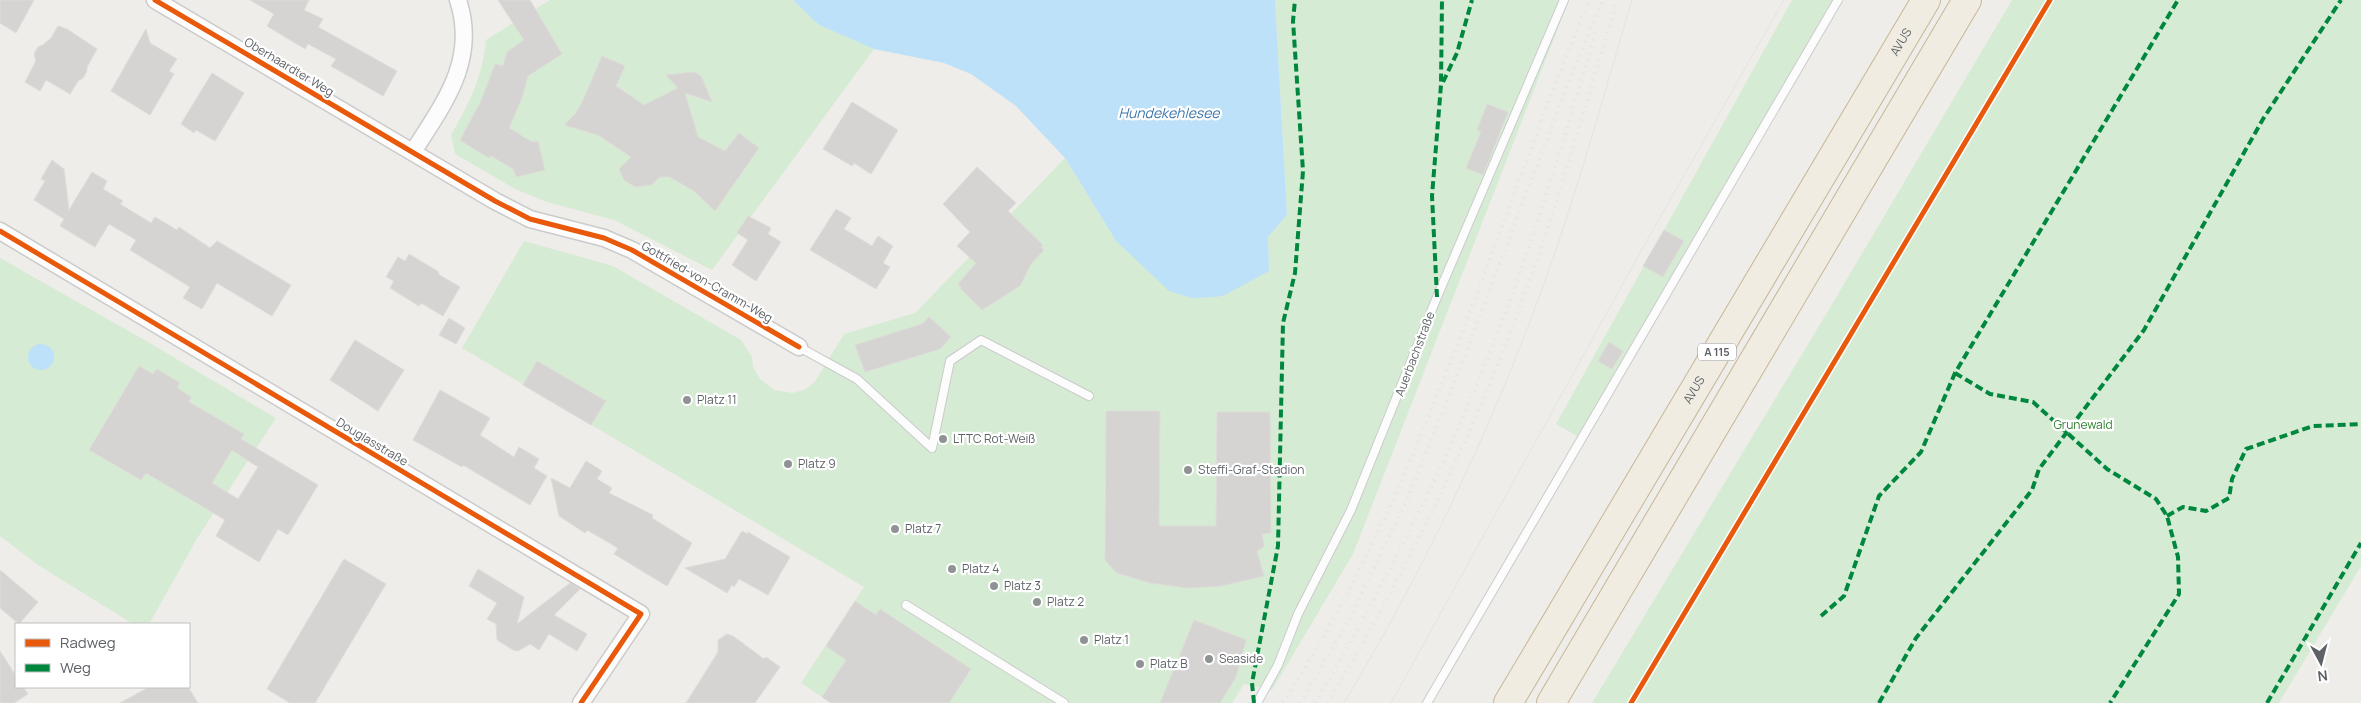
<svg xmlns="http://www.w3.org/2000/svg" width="2361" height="703" font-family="Manrope,sans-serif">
	<rect width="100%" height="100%" fill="#eeede9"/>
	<!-- green -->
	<g fill="#d6ebd4">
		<path d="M550,0H793L819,25L874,49L712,270L614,220L547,202L515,189L455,154L451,135C470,102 482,78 486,40Z"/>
		<polygon points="1275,0 1569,0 1353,554 1272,690 1244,684 1232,703 831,703 801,683 864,587 462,348 524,241 613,266 741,340 752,357 753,367 760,379 774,390 793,393 806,389 814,383 844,334 915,313 1065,158 1116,241 1269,271 1268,237 1287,215"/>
		<polygon points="1792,0 1832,0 1581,438 1556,424"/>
		<polygon points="2012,0 2361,0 2361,566 2279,703 1592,703 1828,311"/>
		<polygon points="0,258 148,342 276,418 198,537 149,624 133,624 38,565 0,536"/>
	</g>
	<!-- water -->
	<g fill="#bde1f8">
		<polygon points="793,0 1275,0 1287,215 1268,237 1269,271 1225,295 1216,297 1191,298 1169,291 1116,241 1065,158 1016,106 971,74 944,63 874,49 819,25"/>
		<circle cx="41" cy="357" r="13"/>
	</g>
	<!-- building -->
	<g fill="#d5d4d2" stroke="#dedcd8" fill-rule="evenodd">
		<polygon points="0,0 34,0 16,33 0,23"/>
		<polygon points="250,0 309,0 304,10 323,19 318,27 397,71 383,96 331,66 336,59 308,44 305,49 267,26 274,14"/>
		<polygon points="498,0 530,0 562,54 528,76 522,98 509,128 532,142 538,141 545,170 516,177 513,169 491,156 490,158 482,154 460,140 481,101 495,64 503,66 507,52 524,40"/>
		<polygon points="58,26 67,29 97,49 87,67 87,71 83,78 78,81 70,94 46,80 40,91 25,82 36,61 34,54 38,47 43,45 51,38"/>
		<polygon points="146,29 150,43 177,59 169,71 174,74 150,115 111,91"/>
		<polygon points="602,56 625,66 616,86 644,105 678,88 666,75 694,72 701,76 712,102 685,93 698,137 725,151 739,133 759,148 715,211 694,191 670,177 660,177 651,185 635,187 624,180 619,169 631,157 598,135 564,125 576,113 584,98"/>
		<polygon points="212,73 244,93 215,141 196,130 194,133 181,124"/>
		<polygon points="852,102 898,130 871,174 854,163 852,166 823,149"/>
		<polygon points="1487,104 1508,112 1483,175 1466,168 1481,132 1477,130"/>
		<polygon points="52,160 64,169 69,210 92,172 107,181 103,189 123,201 120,204 151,223 155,217 177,230 179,227 210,248 217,241 291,285 272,316 217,283 202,309 183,298 190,287 130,250 136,240 109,224 95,247 60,226 64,219 34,200 45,181 41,179"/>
		<polygon points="977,167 1016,203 1008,211 1043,245 1041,247 1044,250 1031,264 1020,286 982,310 960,288 961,287 958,284 976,263 957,246 970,232 943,204"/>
		<polygon points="836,209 851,218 844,229 872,246 878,236 893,246 883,263 890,267 876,289 810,250"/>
		<polygon points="748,216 771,228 768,234 781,242 756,281 732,265 748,240 737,233"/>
		<polygon points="1664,230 1684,241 1663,277 1643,266"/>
		<polygon points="409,254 439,272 438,274 460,287 443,316 421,303 419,306 390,288 394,281 386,277 398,257 405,261"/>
		<polygon points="929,317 951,337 940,349 865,372 855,345 922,324"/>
		<polygon points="449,318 465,328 456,344 439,335"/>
		<polygon points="355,340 404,370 378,411 330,380"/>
		<polygon points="1609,342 1623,351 1612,369 1598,361"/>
		<polygon points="537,361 606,401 591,425 523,385"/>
		<path d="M139,366L153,374L157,369L180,383L177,388L191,397L189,402L244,434L241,439L318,485L288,535L278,529L259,562L216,536L225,520L146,473L141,480L89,450ZM232,450L258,467L238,499L212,483Z"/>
		<polygon points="440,390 490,418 480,435 514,457 519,447 539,459 534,468 547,476 530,505 463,465 462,467 413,440"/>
		<polygon points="1106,411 1160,411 1159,526 1216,526 1217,412 1270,412 1271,533 1262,534 1264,547 1257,551 1264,576 1221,586 1188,588 1150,583 1117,573 1105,560"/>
		<polygon points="586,461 602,471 597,479 612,488 609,493 653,515 652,518 692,543 667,586 614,554 618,548 587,530 585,533 559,516 551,478 570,488"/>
		<polygon points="742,531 747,534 748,532 790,557 768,595 739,579 734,587 732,585 727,593 685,568 725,559"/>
		<polygon points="344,559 386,584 315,703 290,703 267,689"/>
		<polygon points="478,569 524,597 517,624 570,583 580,589 554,615 587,634 577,651 549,634 539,650 530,644 518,651 513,650 497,640 496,624 487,619 497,603 469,586"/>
		<polygon points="0,570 38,602 19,624 0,608"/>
		<polygon points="855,601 876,615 880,609 971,669 949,703 831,703 822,697 846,660 826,646"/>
		<polygon points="1194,620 1246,640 1236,677 1220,703 1160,703"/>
		<polygon points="727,634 733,636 764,659 766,657 780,667 755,703 686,703 718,652 718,640"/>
		<polygon points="0,651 16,676 16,687 23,687 28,694 14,703 0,703"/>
		<polygon points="149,687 188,687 198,703 120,703"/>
	</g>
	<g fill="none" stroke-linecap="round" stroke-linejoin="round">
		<defs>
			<g id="service">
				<polyline points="799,347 857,379 932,448 950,361 981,340 1089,396"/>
				<polyline points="906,605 1064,703"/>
				<polyline points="1257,703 1278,665 1298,614 1351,510 1437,297 1564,0"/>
				<polyline points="1427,703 1838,0"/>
			</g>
			<g id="minor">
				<polyline points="155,0 495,201 530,219 604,238 632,250 799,347"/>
				<path d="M413,152C443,104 478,61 458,0"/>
				<polyline points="0,231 641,614 581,703"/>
			</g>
			<g id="motorway">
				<path id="s1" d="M1508,703L1926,0"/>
				<polyline points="1551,703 1967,0"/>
			</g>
		</defs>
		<!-- service casing -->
		<use href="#service" stroke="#cbcbcb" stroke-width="10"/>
		<!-- minor casing -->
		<use href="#minor" stroke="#cbcbcb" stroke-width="19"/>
		<!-- motorway casing -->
		<use href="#motorway" stroke="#c7b695" stroke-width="30"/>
		<!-- service -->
		<use href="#service" stroke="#fcfcfc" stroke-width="8"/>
		<!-- minor -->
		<use href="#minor" stroke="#fcfcfc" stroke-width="16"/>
		<!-- motorway -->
		<use href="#motorway" stroke="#f0ece2" stroke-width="28"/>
		<!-- tram -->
		<g stroke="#e3e4e3" stroke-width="1">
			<path d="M1344,703C1421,575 1486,440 1538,300C1575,202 1602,100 1632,0"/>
			<polyline points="1391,703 1646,242 1784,0"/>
		</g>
		<!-- rail -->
		<g stroke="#e3e4e3" stroke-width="4" stroke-dasharray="1 6" stroke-linecap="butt">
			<path d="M1283,703C1423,488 1491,235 1589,0"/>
			<polyline points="1300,703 1350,618 1407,500 1448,400 1572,73 1603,0"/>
			<path d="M1315,703C1388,580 1452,453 1503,319C1539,225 1567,128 1596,31"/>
			<path d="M1328,703C1410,566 1480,422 1533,271C1564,182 1590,91 1617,0"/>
		</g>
		<!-- quiet -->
		<g stroke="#00873e" stroke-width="4" stroke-dasharray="8 4" stroke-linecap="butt">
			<polyline points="1443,82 1457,53 1472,0"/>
			<polyline points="1437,297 1432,196 1441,85 1442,0"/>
			<polyline points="1955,373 1990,394 2033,402 2107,469 2156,499 2167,516 2178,557 2179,594 2110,703"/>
			<polyline points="2167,516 2183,507 2206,511 2229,498 2232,479 2246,449 2313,426 2361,424"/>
			<polyline points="1821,616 1844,596 1879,496 1921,452 1955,373 2178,0"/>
			<polyline points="1254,703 1252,683 1278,546 1283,323 1295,273 1303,171 1293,21 1295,0"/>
			<polyline points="1879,703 1916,638 2032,490 2039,469 2144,330 2263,119 2341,0"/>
			<polyline points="2267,703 2361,543"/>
		</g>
		<defs>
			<g id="cycleway">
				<polyline points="155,0 495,201 530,219 604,238 632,250 799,347"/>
				<polyline points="0,231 641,614 581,703"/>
				<polyline points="1631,703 2050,0"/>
			</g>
		</defs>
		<!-- cycleway casing -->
		<use href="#cycleway" stroke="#fff" stroke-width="8"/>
		<!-- cycleway -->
		<use href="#cycleway" stroke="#e8590c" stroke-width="5"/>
	</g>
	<!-- markers -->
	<g fill="#909394" stroke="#fff" stroke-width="2">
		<circle cx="687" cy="400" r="5"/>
		<circle cx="943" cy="439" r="5"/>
		<circle cx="788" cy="464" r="5"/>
		<circle cx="1188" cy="470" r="5"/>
		<circle cx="895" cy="529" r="5"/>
		<circle cx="952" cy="569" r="5"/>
		<circle cx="994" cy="586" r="5"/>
		<circle cx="1037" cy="602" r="5"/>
		<circle cx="1084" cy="640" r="5"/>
		<circle cx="1209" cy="659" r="5"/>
		<circle cx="1140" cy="664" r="5"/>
	</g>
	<g text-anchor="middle" stroke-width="4.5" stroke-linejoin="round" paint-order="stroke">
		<!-- shield labels -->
		<rect fill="#fff" stroke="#8e9195" stroke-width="1" x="1698" y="343.5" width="38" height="17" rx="4"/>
		<g font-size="11" font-weight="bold" fill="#5e6267">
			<text x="1717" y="356">A 115</text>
		</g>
		<!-- street labels -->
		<g font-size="12" fill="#5e6267" stroke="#fff">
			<text dy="4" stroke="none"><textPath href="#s1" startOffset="769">AVUS</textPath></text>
			<text transform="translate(289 67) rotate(31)" y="4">Oberhaardter Weg</text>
			<text transform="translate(707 282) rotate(30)" y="4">Gottfried-von-Cramm-Weg</text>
			<text transform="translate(1415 354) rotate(-69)" y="4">Auerbachstraße</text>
			<text dy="4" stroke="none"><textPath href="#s1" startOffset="364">AVUS</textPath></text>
			<text transform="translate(372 442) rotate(31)" y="4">Douglasstraße</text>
		</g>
		<!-- poi labels -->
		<g font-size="12" fill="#5e6267" stroke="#fff" text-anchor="start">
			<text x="697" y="404">Platz 11</text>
			<text x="953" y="443">LTTC Rot-Weiß</text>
			<text x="798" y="468">Platz 9</text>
			<text x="1198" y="474">Steffi-Graf-Stadion</text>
			<text x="905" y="533">Platz 7</text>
			<text x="962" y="573">Platz 4</text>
			<text x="1004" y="590">Platz 3</text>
			<text x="1047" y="606">Platz 2</text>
			<text x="1094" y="644">Platz 1</text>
			<text x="1219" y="663">Seaside</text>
			<text x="1150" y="668">Platz B</text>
		</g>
		<!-- park labels -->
		<g font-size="12" fill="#308331" stroke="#fff">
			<text x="2083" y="429">Grunewald</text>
		</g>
		<!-- water labels -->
		<g font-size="14" font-style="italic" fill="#3c77ae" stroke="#fff">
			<text x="1169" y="118">Hundekehlesee</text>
		</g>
	</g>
	<!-- legend -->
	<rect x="15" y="623" width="175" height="65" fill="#ffffff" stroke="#bfc0c2"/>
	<rect x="25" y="639" width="25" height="8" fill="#e8590c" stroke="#bfc0c2"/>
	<text x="60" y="648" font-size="15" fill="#5e6267">Radweg</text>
	<rect x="25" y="664" width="25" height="8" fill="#00873e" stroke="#bfc0c2"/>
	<text x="60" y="673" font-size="15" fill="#5e6267">Weg</text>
	<!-- north arrow -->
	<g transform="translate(2321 663) rotate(173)" stroke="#ffffff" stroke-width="4" paint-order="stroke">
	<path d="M0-4L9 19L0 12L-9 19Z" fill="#5e6267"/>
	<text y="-8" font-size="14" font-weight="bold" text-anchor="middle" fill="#5e6267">N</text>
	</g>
</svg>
